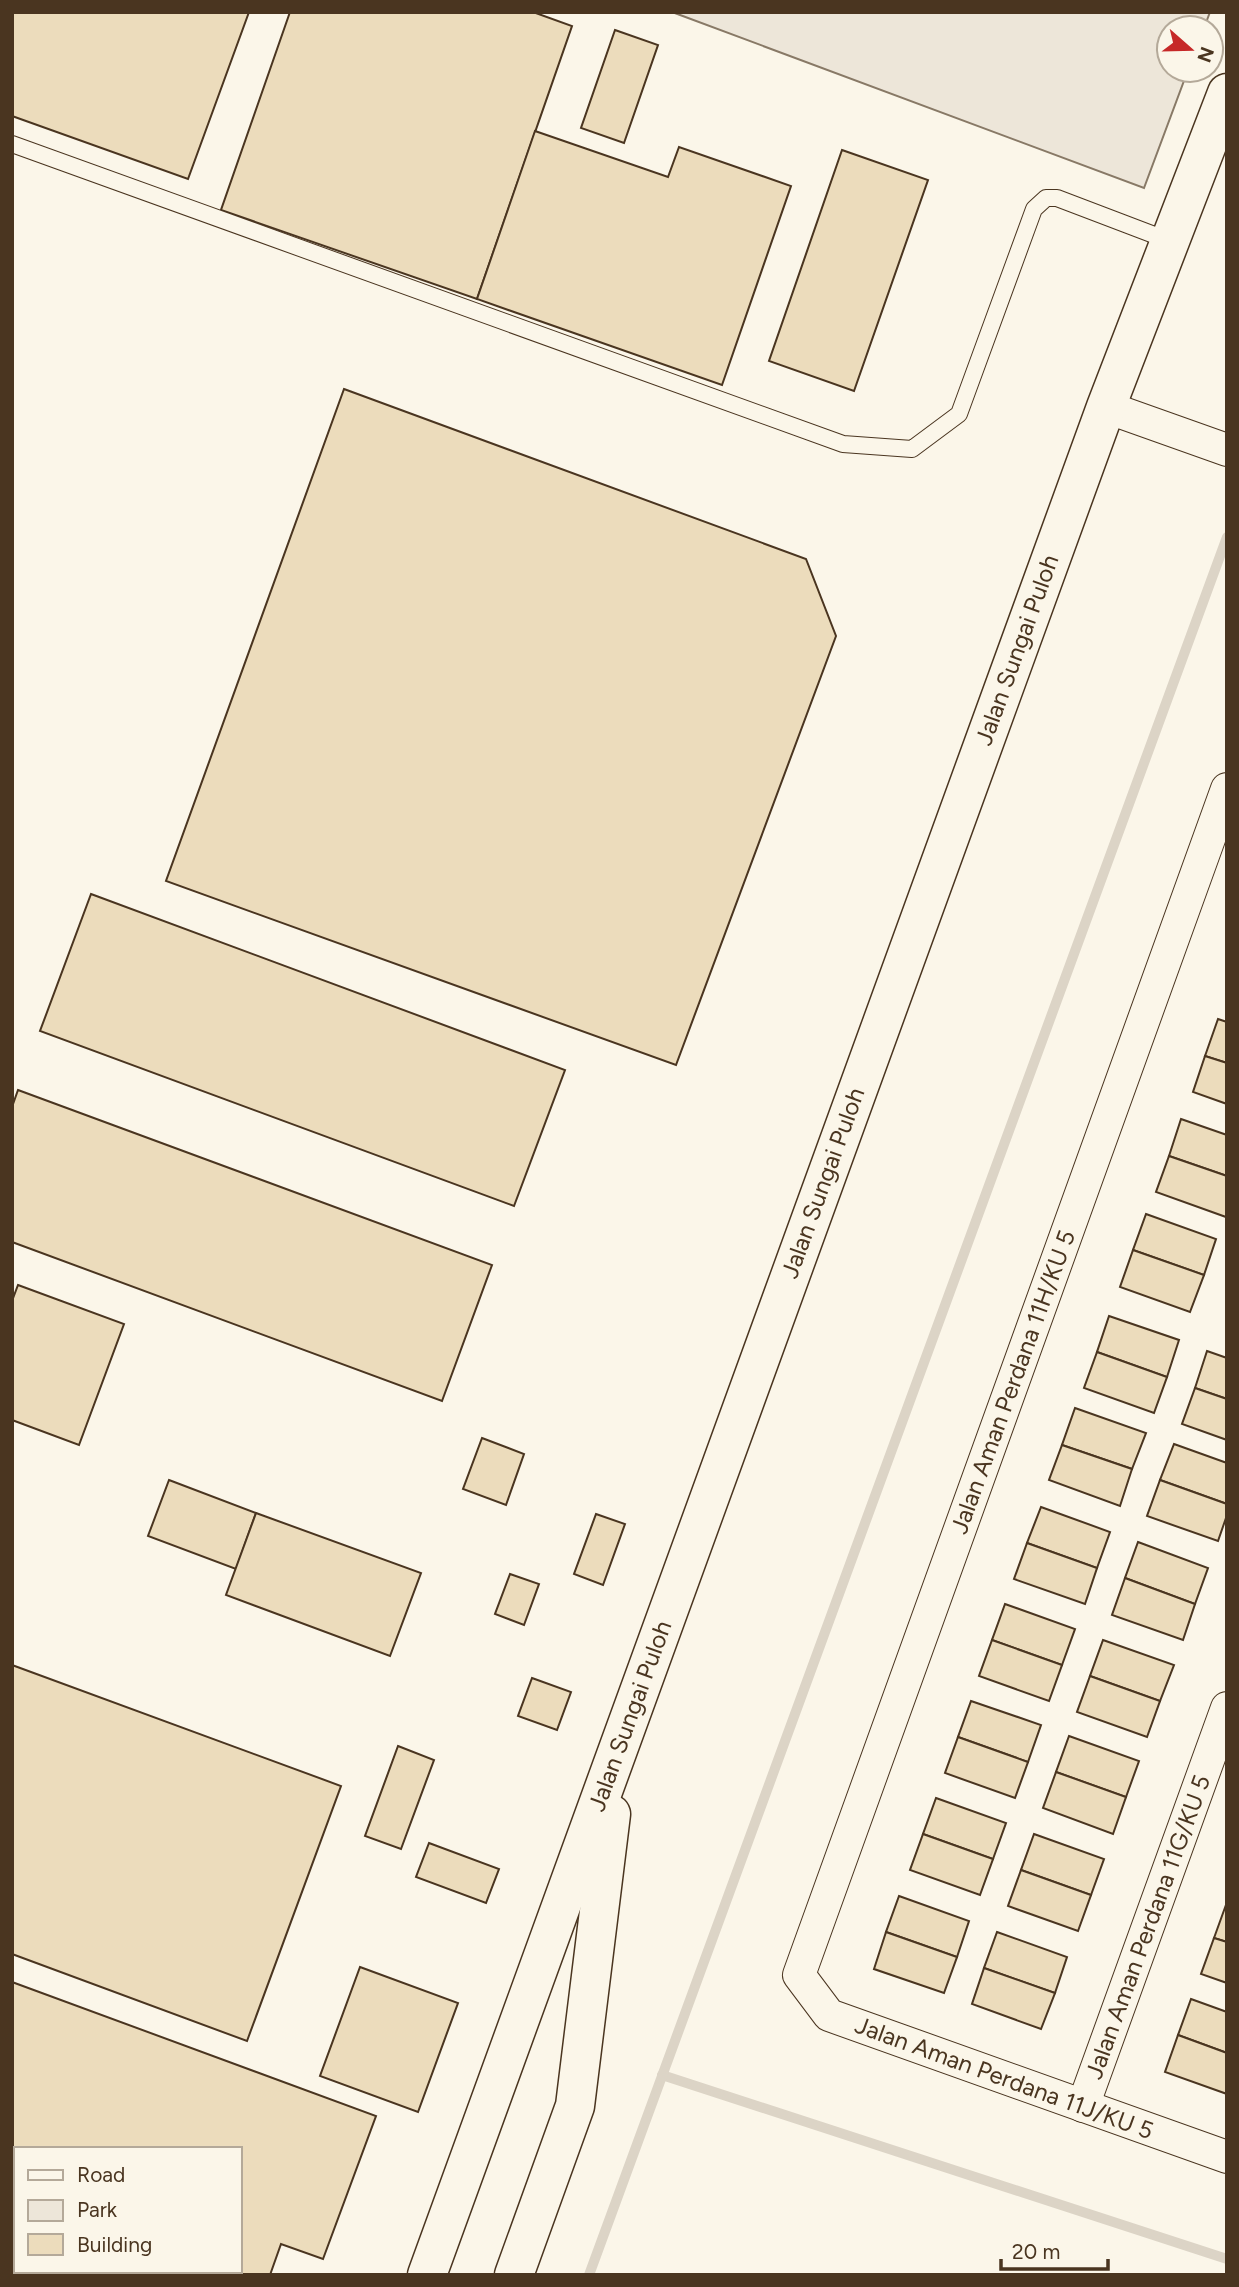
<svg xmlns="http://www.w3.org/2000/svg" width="1239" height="2287" font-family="Figtree,sans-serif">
	<rect width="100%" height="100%" fill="#fbf6e9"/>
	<!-- green -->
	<polygon fill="#ede6d9" stroke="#887966" stroke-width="2" points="672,12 1210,12 1204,28 1169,28 1169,70 1188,70 1144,188"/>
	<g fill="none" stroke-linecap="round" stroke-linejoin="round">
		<!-- stream -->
		<g stroke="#dcd4c6" stroke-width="10">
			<polyline points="662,2075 1227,2259"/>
			<polyline points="589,2275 1227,537"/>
		</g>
	</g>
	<!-- building -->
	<g fill="#ecdcbc" stroke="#4a3520" stroke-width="2" fill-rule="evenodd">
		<polygon points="12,12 249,12 188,179 12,116"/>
		<polygon points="290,12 533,12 572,26 477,299 221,210"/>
		<polygon points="615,30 658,45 624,143 581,128"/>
		<polygon points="535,131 668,177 679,147 791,186 722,385 477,299"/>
		<polygon points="842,150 928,180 854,391 769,361"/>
		<polygon points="344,389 806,559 836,636 676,1065 166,881"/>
		<polygon points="91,894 565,1070 514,1206 40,1031"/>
		<polygon points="1218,1019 1227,1022 1227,1063 1205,1056"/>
		<polygon points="1205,1056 1227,1063 1227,1104 1193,1092"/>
		<polygon points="18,1090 492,1265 442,1401 12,1242 12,1107"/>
		<polygon points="1181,1119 1227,1135 1227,1176 1169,1156"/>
		<polygon points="1169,1156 1227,1176 1226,1217 1156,1192"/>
		<polygon points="1146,1214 1216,1239 1204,1275 1133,1250"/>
		<polygon points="1133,1250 1204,1275 1190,1312 1120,1287"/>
		<polygon points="18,1285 124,1324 79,1445 12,1420 12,1301"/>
		<polygon points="1109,1316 1179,1340 1167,1377 1097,1352"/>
		<polygon points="1207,1351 1227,1358 1227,1399 1195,1388"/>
		<polygon points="1097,1352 1167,1377 1154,1413 1084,1388"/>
		<polygon points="1195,1388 1227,1399 1227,1440 1182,1424"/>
		<polygon points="1075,1408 1146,1433 1132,1469 1062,1445"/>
		<polygon points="482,1438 524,1454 506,1505 463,1489"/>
		<polygon points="1174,1444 1227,1463 1227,1504 1160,1480"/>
		<polygon points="1062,1445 1132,1469 1120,1506 1049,1480"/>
		<polygon points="169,1480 256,1513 236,1569 148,1536"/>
		<polygon points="1160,1480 1227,1504 1227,1515 1218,1541 1147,1516"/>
		<polygon points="1041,1507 1110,1532 1097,1568 1027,1543"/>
		<polygon points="256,1513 421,1573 390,1656 226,1595"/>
		<polygon points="596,1514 625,1524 603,1585 574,1574"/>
		<polygon points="1138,1542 1208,1568 1195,1604 1125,1578"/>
		<polygon points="1027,1543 1097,1568 1085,1604 1014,1579"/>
		<polygon points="510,1574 539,1584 524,1625 495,1614"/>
		<polygon points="1125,1578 1195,1604 1183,1640 1112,1615"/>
		<polygon points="1005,1604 1075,1629 1062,1665 992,1640"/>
		<polygon points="992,1640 1062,1665 1049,1701 979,1676"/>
		<polygon points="1103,1640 1174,1665 1160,1701 1090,1676"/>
		<polygon points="12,1665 341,1786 247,2041 12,1954"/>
		<polygon points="1090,1676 1160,1701 1147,1737 1077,1712"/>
		<polygon points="532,1678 571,1692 557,1730 518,1716"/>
		<polygon points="971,1701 1041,1725 1028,1762 958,1737"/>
		<polygon points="1069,1736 1139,1761 1126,1797 1056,1772"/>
		<polygon points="958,1737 1028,1762 1015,1798 945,1773"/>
		<polygon points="398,1746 434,1760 401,1849 365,1836"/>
		<polygon points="1056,1772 1126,1797 1113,1834 1043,1808"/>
		<polygon points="936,1798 1006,1823 993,1859 923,1834"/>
		<polygon points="923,1834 993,1859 980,1895 910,1870"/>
		<polygon points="1034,1834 1104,1859 1091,1895 1021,1870"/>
		<polygon points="429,1843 499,1869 486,1903 416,1877"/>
		<polygon points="1021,1870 1091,1895 1078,1931 1008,1906"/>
		<polygon points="899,1896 969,1921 957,1957 886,1932"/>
		<polygon points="1227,1902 1227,1942 1214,1938"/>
		<polygon points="886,1932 957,1957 944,1993 874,1969"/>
		<polygon points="997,1932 1067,1957 1055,1993 984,1968"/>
		<polygon points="1214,1938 1227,1942 1227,1983 1201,1974"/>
		<polygon points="360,1967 458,2003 418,2112 320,2076"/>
		<polygon points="984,1968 1055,1993 1041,2029 972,2004"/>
		<path d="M12,1982L376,2116L323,2259L281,2244L270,2275H12ZM16,2149H240V2271H16Z"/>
		<polygon points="1191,1999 1227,2012 1227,2053 1178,2035"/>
		<polygon points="1178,2035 1227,2053 1227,2094 1165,2072"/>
	</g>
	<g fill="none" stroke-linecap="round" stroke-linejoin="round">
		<defs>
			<polyline id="lane" points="12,144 843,444 912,449 959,414 1034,209 1046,198 1057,198 1170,241"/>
			<g id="street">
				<polyline points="1106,407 1227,450"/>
				<polyline points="1227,789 799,1975 829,2015 1227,2157"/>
				<polyline points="1083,2106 1227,1708"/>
			</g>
			<g id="secondary">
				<polyline points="427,2275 1106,407 1227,93"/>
				<polyline points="514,2275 575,2106 611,1814"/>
			</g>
		</defs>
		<!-- lane casing -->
		<use href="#lane" stroke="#4a3520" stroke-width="18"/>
		<!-- street casing -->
		<use href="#street" stroke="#4a3520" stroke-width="34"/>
		<!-- secondary casing -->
		<use href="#secondary" stroke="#4a3520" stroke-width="41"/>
		<!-- lane -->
		<use href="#lane" stroke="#fbf6e9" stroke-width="16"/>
		<!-- street -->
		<use href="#street" stroke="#fbf6e9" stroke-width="32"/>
		<!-- secondary -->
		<use href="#secondary" stroke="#fbf6e9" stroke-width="38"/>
	</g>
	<g text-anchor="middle" stroke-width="5" stroke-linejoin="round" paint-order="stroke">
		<!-- street labels -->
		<g font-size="24" fill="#4a3520" stroke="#fbf6e9">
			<text transform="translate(1017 650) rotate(-70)" y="8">Jalan Sungai Puloh</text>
			<text transform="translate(823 1183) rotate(-70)" y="8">Jalan Sungai Puloh</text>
			<text transform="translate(1013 1382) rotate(-70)" y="8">Jalan Aman Perdana 11H/KU 5</text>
			<text transform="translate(630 1716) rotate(-70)" y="8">Jalan Sungai Puloh</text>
			<text transform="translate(1148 1927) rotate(-70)" y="8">Jalan Aman Perdana 11G/KU 5</text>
			<text transform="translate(1004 2078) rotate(20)" y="8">Jalan Aman Perdana 11J/KU 5</text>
		</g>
	</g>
	<!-- border -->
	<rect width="1239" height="2287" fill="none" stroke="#4a3520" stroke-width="28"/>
	<!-- legend -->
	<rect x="14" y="2147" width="228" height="126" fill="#fbf6e9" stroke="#b4a999" stroke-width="2"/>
	<rect x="28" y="2170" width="35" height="10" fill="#fbf6e9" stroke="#b4a999" stroke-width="2"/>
	<text x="77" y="2182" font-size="21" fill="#4a3520">Road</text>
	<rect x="28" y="2200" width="35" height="21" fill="#ede6d9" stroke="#b4a999" stroke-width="2"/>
	<text x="77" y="2217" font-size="21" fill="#4a3520">Park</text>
	<rect x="28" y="2234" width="35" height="21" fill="#ecdcbc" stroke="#b4a999" stroke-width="2"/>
	<text x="77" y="2252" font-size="21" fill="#4a3520">Building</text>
	<!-- north arrow -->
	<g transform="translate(1190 49) rotate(110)"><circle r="33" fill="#fbf6e9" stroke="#b4a999" stroke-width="2"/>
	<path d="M0-5L12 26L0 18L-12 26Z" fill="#c62828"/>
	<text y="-10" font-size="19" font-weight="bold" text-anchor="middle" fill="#4a3520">N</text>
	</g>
	<!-- scale -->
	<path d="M1001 2259v10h107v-10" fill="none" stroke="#4a3520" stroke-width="3.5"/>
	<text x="1012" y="2259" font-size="21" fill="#4a3520" stroke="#fbf6e9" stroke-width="5" paint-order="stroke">20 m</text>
</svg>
